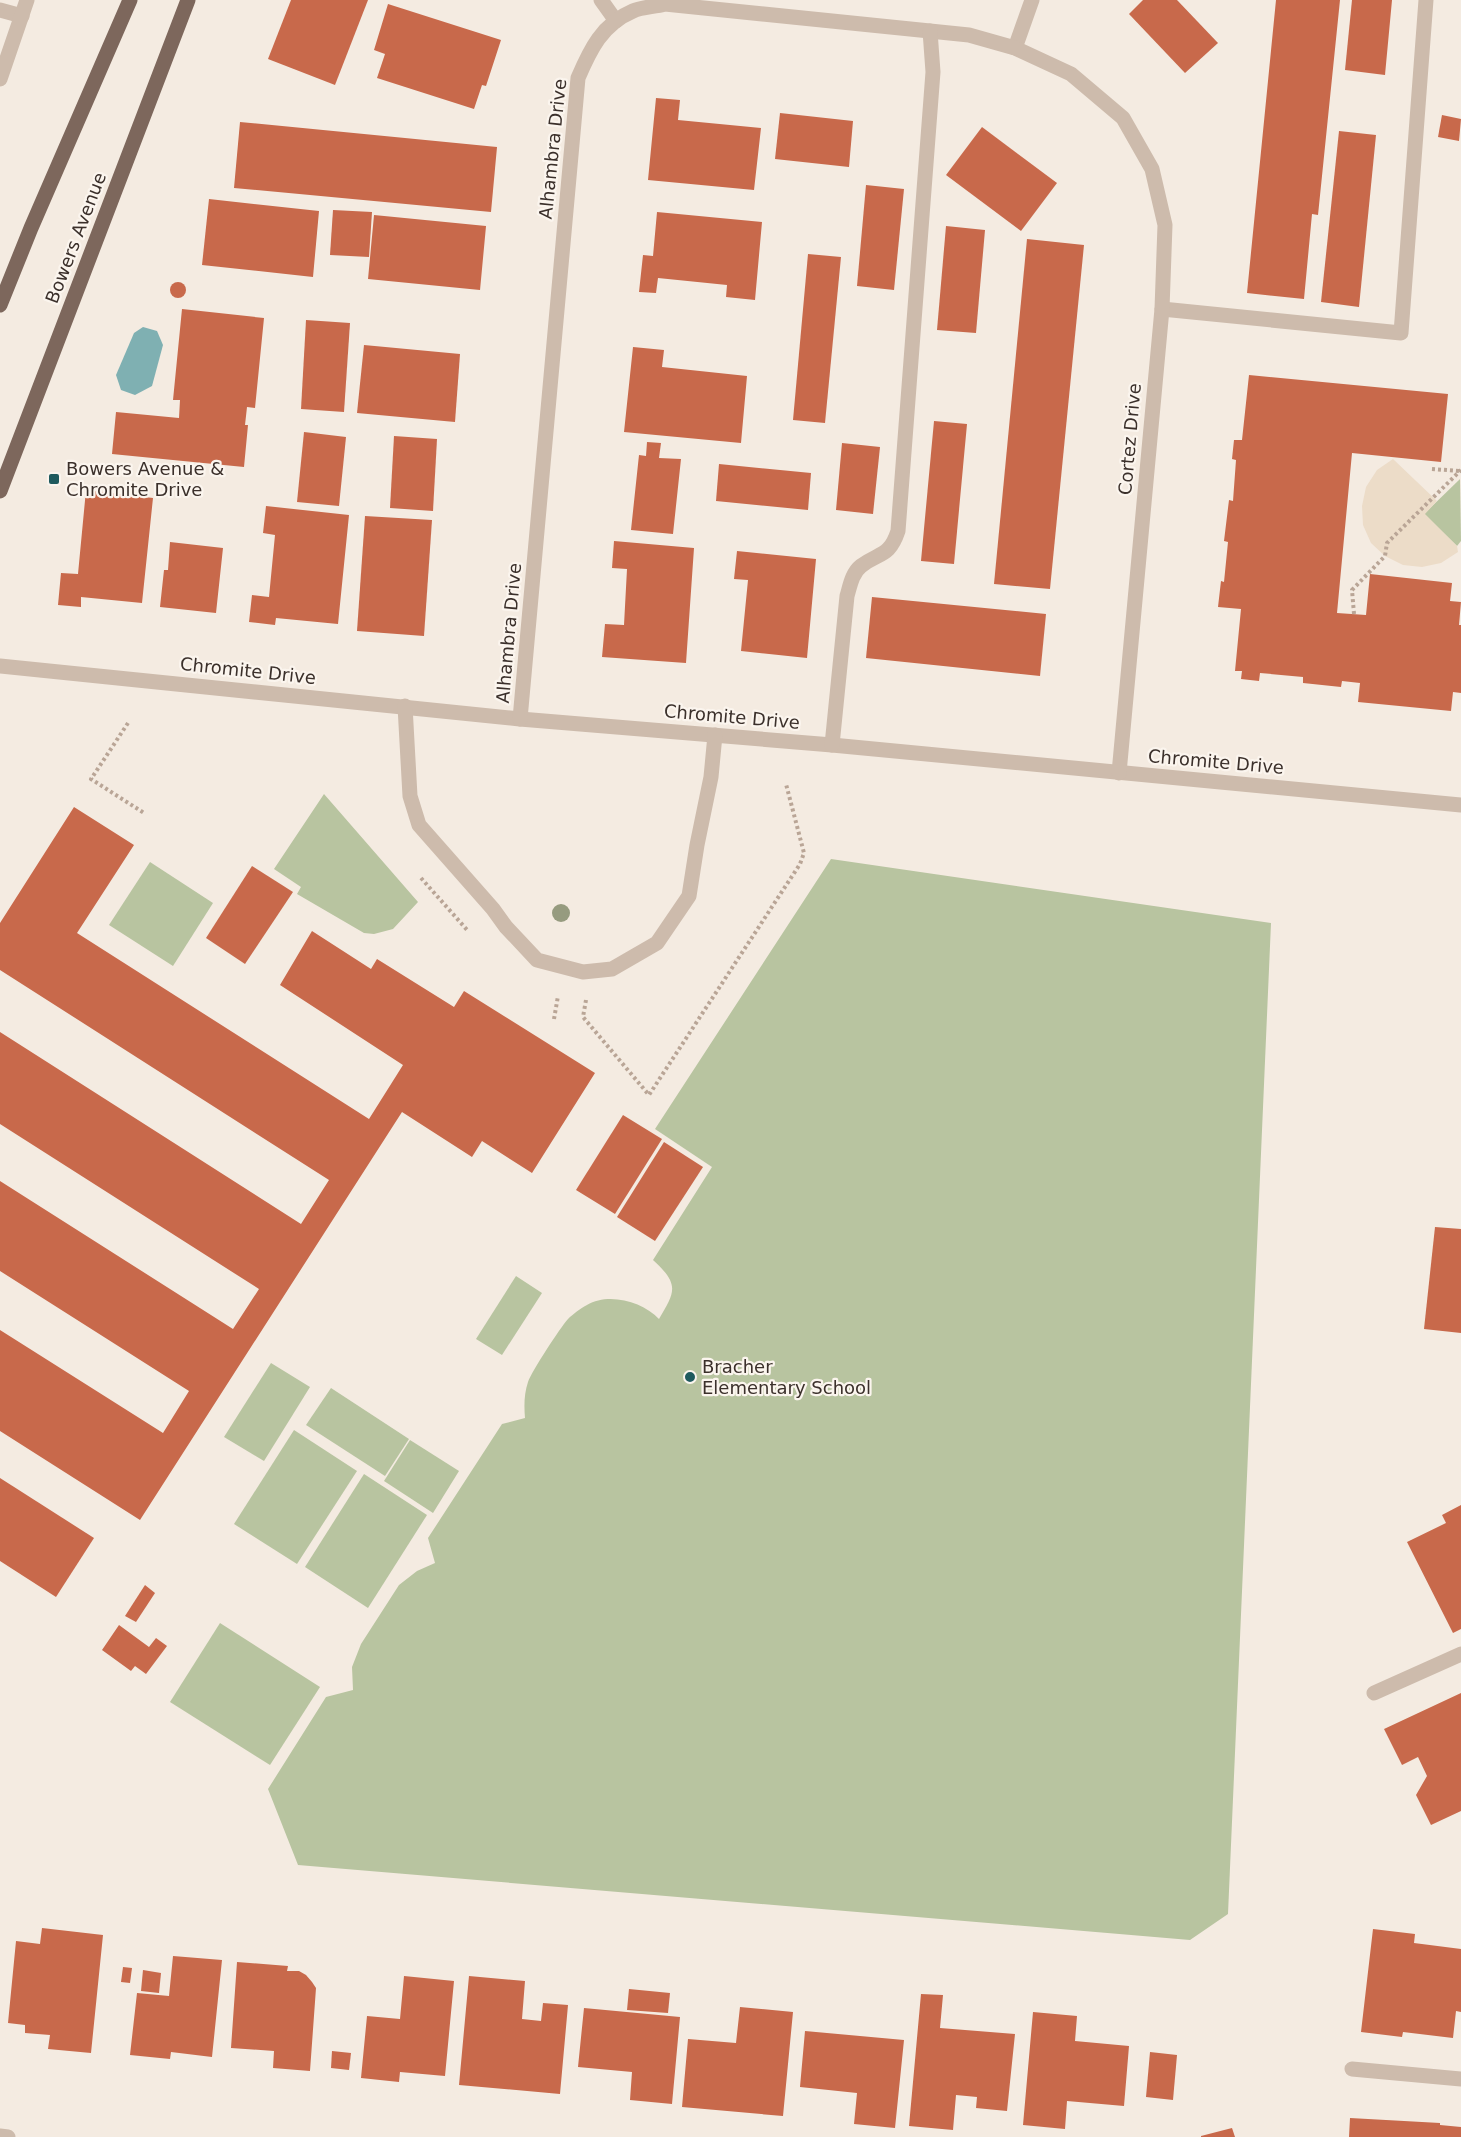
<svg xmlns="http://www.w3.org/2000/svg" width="1461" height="2137" font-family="'DejaVu Sans',sans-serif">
	<rect width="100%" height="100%" fill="#f4ebe1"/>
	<!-- green -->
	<g fill="#b8c4a0">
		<polygon points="1460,479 1461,541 1457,546 1424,514"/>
		<polygon points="324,794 418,902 393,929 374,934 364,933 297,894 301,887 274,869"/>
		<path d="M831,859L1271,923L1228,1914L1190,1940L298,1865L268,1789L326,1697L353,1690L352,1667L361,1644L399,1585L417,1571L435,1563L428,1538L502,1424L525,1418C524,1406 524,1394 528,1382C532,1371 560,1328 568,1319C573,1314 581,1308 587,1305C609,1292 643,1302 659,1319C676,1291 679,1284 653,1260L712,1167L655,1129Z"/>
		<polygon points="150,862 213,903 173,966 109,925"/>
		<polygon points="516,1276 542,1293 502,1355 476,1339"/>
		<polygon points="271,1363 310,1387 264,1461 224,1437"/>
		<polygon points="331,1388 409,1439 385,1476 306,1425"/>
		<polygon points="294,1430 357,1471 297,1564 234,1524"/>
		<polygon points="410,1440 459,1471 433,1513 384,1481"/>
		<polygon points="364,1474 427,1515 368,1608 305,1567"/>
		<polygon points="220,1623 320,1687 270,1765 170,1702"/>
	</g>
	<!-- plaza -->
	<polygon fill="#ecdcc8" points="1393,459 1437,501 1425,514 1457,546 1458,552 1441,563 1422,567 1403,565 1385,556 1371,543 1363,525 1362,506 1366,487 1377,470"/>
	<!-- water -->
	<polygon fill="#7fb0b2" points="143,327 157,331 163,345 152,386 135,395 121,390 116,375 134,333"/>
	<!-- building -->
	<g fill="#c8694b">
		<polygon points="291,0 368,0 335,85 268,59"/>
		<polygon points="1143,0 1177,0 1218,43 1185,73 1129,14"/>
		<polygon points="1276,0 1340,0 1318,215 1312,214 1304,299 1247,293"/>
		<polygon points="1352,0 1392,0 1385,75 1345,70"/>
		<polygon points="388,4 501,40 486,86 482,85 474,109 377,78 385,54 374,50"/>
		<polygon points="656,98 680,100 678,120 761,128 754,190 648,180"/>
		<polygon points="780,113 853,121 849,167 775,159"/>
		<polygon points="1442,115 1461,119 1459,141 1438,137"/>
		<polygon points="240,122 497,147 491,212 234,188"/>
		<polygon points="982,127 1057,183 1021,231 946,175"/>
		<polygon points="1339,131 1376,135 1359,307 1321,302"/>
		<polygon points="866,185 904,189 894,290 857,286"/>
		<polygon points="209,199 319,211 313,277 202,265"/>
		<polygon points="333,210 372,212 369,257 330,255"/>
		<polygon points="657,212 762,222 755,300 726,297 727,285 658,278 656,293 639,292 643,255 653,256"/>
		<polygon points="374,215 486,226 480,290 368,279"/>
		<polygon points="946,226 985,230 976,333 937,330"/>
		<polygon points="1027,239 1084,245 1050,589 994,584"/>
		<polygon points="808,254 841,257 825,423 793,420"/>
		<circle cx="178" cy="290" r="8"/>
		<polygon points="182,309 264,318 255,408 247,407 245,425 248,425 244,467 112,454 116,412 179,418 180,400 173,400"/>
		<polygon points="306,320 350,323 344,412 301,409"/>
		<polygon points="364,345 460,354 455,422 357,413"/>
		<polygon points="633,347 664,350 662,367 747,376 741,443 624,432"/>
		<polygon points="1249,375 1448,394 1441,462 1352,453 1337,613 1366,615 1370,574 1452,583 1450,601 1461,602 1459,625 1461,625 1461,693 1453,692 1451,711 1358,702 1360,683 1342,681 1341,687 1303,683 1303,677 1260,673 1259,681 1241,679 1242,671 1235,671 1241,609 1218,607 1221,581 1224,582 1228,542 1224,541 1229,500 1233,501 1236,460 1232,459 1234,440 1242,440"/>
		<polygon points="934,421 967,424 954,564 921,561"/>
		<polygon points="304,432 346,437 339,506 297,502"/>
		<polygon points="394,436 437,439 433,511 390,508"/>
		<polygon points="647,442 661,443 659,458 681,459 673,534 631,530 639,455 646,456"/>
		<polygon points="842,443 880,447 873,514 836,510"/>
		<polygon points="719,464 811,473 808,510 716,501"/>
		<polygon points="86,490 153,498 142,603 81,597 81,607 58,605 61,573 78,574"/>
		<polygon points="266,506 349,515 338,624 276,618 275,625 249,622 252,595 269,597 275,535 263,533"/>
		<polygon points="365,516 432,520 424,636 357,631"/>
		<polygon points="614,541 694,548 686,663 602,657 605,624 624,625 627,569 612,568"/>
		<polygon points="170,542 223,548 216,613 160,607 164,570 168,570"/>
		<polygon points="737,551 816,559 807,658 741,651 748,580 734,579"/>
		<polygon points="872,597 1046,614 1040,676 866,658"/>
		<polygon points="74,807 134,845 77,933 369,1119 403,1065 280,985 312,931 371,969 377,959 454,1007 464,991 595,1073 532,1173 482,1141 472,1157 402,1112 140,1520 0,1431 0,1330 163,1433 189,1391 0,1271 0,1181 233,1329 259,1289 0,1124 0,1032 301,1224 329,1180 0,970 0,923"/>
		<polygon points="252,866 293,892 245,964 206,938"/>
		<polygon points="623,1115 662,1139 615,1214 576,1190"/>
		<polygon points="664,1142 703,1167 655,1241 617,1217"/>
		<polygon points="1435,1227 1461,1229 1461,1333 1424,1329"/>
		<polygon points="0,1478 94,1538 56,1597 0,1561"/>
		<polygon points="1461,1505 1461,1629 1453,1633 1407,1542 1446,1523 1442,1515"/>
		<polygon points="145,1585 155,1593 136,1622 125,1616"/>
		<polygon points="119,1625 149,1647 156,1638 167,1646 146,1674 135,1666 131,1671 102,1650"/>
		<polygon points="1461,1693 1461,1811 1431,1825 1416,1795 1427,1776 1418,1757 1402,1765 1384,1729"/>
		<polygon points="42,1928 103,1935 91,2053 48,2049 50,2035 25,2033 25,2025 8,2023 16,1941 40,1944"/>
		<polygon points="1373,1929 1415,1934 1414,1943 1461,1949 1461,2012 1456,2011 1453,2038 1403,2032 1402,2037 1361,2032"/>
		<polygon points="173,1956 222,1960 212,2057 171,2052 170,2059 130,2055 137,1993 169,1996"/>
		<polygon points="237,1962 288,1966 287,1971 299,1971 306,1975 312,1982 316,1988 310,2071 273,2068 274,2051 231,2048"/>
		<polygon points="123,1967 132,1968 130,1983 121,1982"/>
		<polygon points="143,1970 161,1973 159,1993 141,1991"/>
		<polygon points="404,1976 454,1981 445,2076 400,2072 399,2082 361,2078 367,2016 400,2019"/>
		<polygon points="469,1976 525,1981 522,2019 541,2021 543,2003 568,2005 560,2094 459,2085"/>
		<polygon points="629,1989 670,1993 668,2013 627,2010"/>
		<polygon points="921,1994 943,1995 940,2028 1015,2034 1007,2111 976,2108 977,2097 956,2095 953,2130 909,2126"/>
		<polygon points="740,2007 793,2012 783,2116 682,2107 688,2039 736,2043"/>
		<polygon points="584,2008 680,2017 672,2104 630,2100 632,2072 578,2067"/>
		<polygon points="1033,2012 1077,2016 1075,2041 1129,2046 1124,2106 1067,2101 1065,2129 1023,2125"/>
		<polygon points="805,2031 904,2040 895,2128 854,2124 857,2093 800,2087"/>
		<polygon points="332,2051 351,2053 349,2070 331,2068"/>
		<polygon points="1150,2052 1177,2055 1173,2100 1146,2097"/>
		<polygon points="1350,2118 1440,2123 1440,2125 1461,2127 1461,2137 1349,2137"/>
		<polygon points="1232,2128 1235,2137 1201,2137 1201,2136"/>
	</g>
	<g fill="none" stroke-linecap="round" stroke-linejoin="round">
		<!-- path -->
		<g stroke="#b9a596" stroke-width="4" stroke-dasharray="3 3" stroke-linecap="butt">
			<polyline points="1432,469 1460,471"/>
			<polyline points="1354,614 1352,590 1385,556 1387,543 1461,470"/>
			<polyline points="128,723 91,779 144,813"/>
			<polyline points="421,878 468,931"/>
			<polyline points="586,1000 583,1017 649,1095 800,864 804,853 786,784"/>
			<polyline points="554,1019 558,996"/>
		</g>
		<!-- minor -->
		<g stroke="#cdbbac" stroke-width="15">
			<polyline points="601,0 616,21"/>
			<polyline points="0,10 22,16"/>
			<polyline points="1015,48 1032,0"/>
			<polyline points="0,79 27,0"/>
			<polyline points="1162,309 1401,333 1426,0"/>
			<polyline points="0,666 520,719 832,745 1461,805"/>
			<polyline points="405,706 410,796 419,825 493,909 506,927 537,960 583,972 612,969 657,943 689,896 697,845 711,777 715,735"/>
			<path d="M520,719L578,78C590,50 602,24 633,11C642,7 654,7 665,4L969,35L1015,48L1071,74L1123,118L1152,169L1165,225L1162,309L1119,773"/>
			<path d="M832,745L847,596C850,586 852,573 861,566C879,552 889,558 898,531L933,72L930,31"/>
			<polyline points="1374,1693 1461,1654"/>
			<polyline points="1352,2069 1461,2079"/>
			<polyline points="0,2136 8,2137"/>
		</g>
		<!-- major -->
		<g stroke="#7d675c" stroke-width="15">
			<polyline points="0,305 31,228 130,0"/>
			<polyline points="0,491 188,0"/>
		</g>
	</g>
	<!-- trees -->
	<circle fill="#969b7f" cx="561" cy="913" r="9"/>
	<!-- markers -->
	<g fill="#1f5a5e" stroke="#fbf5ee" stroke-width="2">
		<rect x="48" y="473" width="12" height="12" rx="3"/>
		<circle cx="690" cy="1377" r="6"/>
	</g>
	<g text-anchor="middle" stroke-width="4.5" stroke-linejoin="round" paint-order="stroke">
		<!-- street labels -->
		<g font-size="18" fill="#3b302b" stroke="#fbf5ee">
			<text transform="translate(553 149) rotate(-84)" y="6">Alhambra Drive</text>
			<text transform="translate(76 238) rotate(-69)" y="6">Bowers Avenue</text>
			<text transform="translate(1130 439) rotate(-85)" y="6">Cortez Drive</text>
			<text transform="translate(509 633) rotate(-85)" y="6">Alhambra Drive</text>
			<text transform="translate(248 671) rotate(6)" y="6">Chromite Drive</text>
			<text transform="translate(732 717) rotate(5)" y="6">Chromite Drive</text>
			<text transform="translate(1216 762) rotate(5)" y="6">Chromite Drive</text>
		</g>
		<!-- poi labels -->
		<g font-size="18" fill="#3b302b" stroke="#fbf5ee" text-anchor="start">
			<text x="66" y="475">Bowers Avenue &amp;<tspan x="66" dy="21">Chromite Drive</tspan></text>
			<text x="702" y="1373">Bracher<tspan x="702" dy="21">Elementary School</tspan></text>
		</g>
	</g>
</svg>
